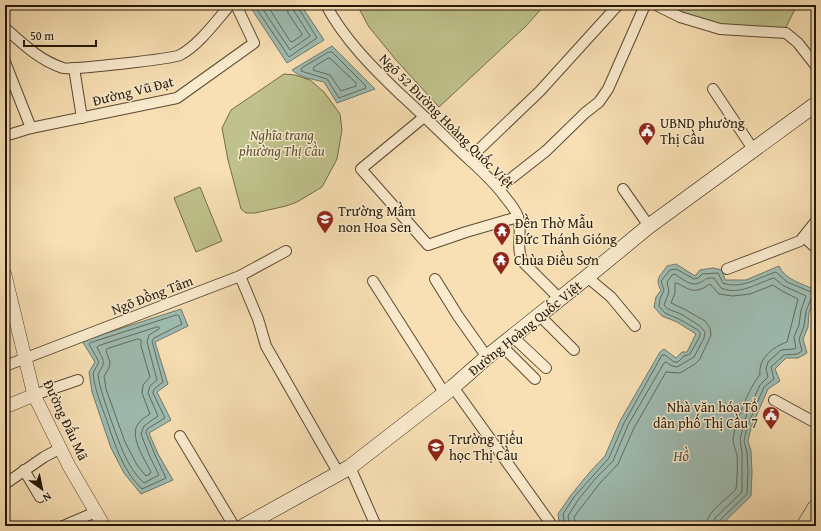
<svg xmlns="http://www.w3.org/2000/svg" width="821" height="531" font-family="'Gentium Book Plus',serif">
	<rect width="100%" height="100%" fill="#f8e0b4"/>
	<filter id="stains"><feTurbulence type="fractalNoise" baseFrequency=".005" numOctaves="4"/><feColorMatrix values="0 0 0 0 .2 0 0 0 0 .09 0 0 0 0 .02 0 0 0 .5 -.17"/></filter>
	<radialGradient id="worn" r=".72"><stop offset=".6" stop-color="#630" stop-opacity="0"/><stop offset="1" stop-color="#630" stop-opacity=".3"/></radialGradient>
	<!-- green -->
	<g fill="#bfc28c" stroke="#726c49">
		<polygon points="357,5 545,5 525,27 439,107 396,60 369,27"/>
		<polygon points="662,5 797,5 783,33 727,27 692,18"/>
		<polygon points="284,74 295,75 310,80 324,92 340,114 342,130 337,159 322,187 297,202 286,206 255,213 246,213 241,209 240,205 228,160 222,128 231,110"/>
		<polygon points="200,187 222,241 196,252 174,198"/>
	</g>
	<!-- water -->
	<g fill="#9ebcb2" stroke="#6d7a6d">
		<polygon points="249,5 301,5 324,40 287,63"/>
		<path d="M332,46L375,89L337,103L324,82C312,79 301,78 292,70Z"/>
		<path d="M676,264L695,276L700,270L713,268L722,270L725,280H746L779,266C785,280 803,284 816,290V298L809,312L808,327L803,339L807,353L798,358H786L775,369L780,381L768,389L751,428L748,441L751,451L752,472L751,496L720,526H561L559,521L558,514L571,495L589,473L605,456L620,421L660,352L664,349L676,358L682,352H687L696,334L677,322L662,316L654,307L656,297L661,290C654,279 661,275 667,266Z"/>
		<polygon points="181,309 188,326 155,342 168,384 157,392 171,420 149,433 158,454 173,480 141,494 124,473 111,448 92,392 89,372 95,362 82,341"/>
	</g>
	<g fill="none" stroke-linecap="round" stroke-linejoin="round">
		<!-- shore -->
		<g stroke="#616a5c" stroke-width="1">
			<polyline points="254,5 289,57 317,38 299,9 298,5"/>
			<polyline points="260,5 290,50 310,36 294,11 293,5"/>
			<polyline points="267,5 290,41 292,42 301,36 302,34 288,13 287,5"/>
			<polygon points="329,52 332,52 365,85 366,88 339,98 327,79 301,71 302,68"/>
			<polygon points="329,58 331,59 356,83 356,86 341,91 330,75 313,70 314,67"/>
			<path d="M177,315L179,316L182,324L154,338L152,341L163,382L154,389L153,393L165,418L147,429L146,433L155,455L166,478L142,489C123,471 115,445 107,421C101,404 95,391 93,373L99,362L89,344L90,343Z"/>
			<path d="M157,327H159V329L149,335L147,342L157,380L150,386L148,393L158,416L144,426L141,434L150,457L159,475L144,483C126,467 119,441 111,420C106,404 100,391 98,374C107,360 103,361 97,347L98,346Z"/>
			<path d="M138,339L141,340V346L150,377L143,385L142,393L150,414C146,417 141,419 138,424C129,436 145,460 151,472L150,474L146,476L137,465L125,442L106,389L104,376L109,368L110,362L106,351L107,349Z"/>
			<path d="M565,526L563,514L574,497L609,458L624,423L662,355H665L674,362H678L684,356L690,354L700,336V332L698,330L679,319L665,313L659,306L660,299L664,290L661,281L670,270L676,269L694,279L698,278L702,274L718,273L723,283C741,290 759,277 776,272L787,282L816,294"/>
			<path d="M570,526L568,516L578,500L595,479L613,461L628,425L664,363L666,362L672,366L677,367L694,357L704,338L705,332L700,326L681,314L668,309L664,305L669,292L667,282L672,275L675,274C681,278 691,287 699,283C707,280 703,278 714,278L721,288C739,296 757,283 774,278L784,286L806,296L801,310L799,325L794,337L796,348L794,349L781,350L768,362L766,369L768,377L760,385L747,413L740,439L742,453V492L715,518L712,526"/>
			<path d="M576,526L574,517L600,483L618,464L634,428L666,372L680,373L695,364L700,359L711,335L710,328L705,321L684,309L671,303L675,293V283H677C685,287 692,293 701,289C705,288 707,285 710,284L719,294L733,296L750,294L773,285L782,291L798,299L787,342C773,347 758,358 760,375C750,385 734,425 733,440C733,445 736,450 737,455C738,466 737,478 736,489C727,500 707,510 706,526"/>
			<polyline points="717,526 719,521 747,494 748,472 747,452 744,441 747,427 764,387 774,379 771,367 784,355 797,354 802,351 799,339 804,326 806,311 811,299 816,298"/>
		</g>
		<defs>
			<g id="minor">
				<path d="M326,5C344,39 372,67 399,93C420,112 440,132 461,152C476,166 493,180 505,197C510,203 516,210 518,217C523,232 515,247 523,262L560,299"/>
				<polyline points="656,5 680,17 720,29 786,33 798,43 816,66"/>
				<path d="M5,28C23,44 39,60 63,68C71,70 172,59 180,55C199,45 216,21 230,5"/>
				<polyline points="5,62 31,128"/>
				<polyline points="74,68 82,118"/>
				<polyline points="713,89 753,149"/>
				<polyline points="424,117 361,169 428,245 466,232 518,217"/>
				<polyline points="5,136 31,128 177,98 254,43 236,5"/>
				<polyline points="469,159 540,91 618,5"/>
				<polyline points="499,188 546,151 585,113 599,102 608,89 645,5"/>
				<polyline points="623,189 649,226"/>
				<polyline points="804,237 816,248"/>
				<polyline points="727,269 800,241 816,221"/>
				<polyline points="240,276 258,319 266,346 339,474"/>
				<polyline points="587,277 611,297 635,326"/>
				<polyline points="435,279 458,316 487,357"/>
				<polyline points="373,281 445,394"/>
				<polyline points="539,315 574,350"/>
				<polyline points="5,317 15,314"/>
				<polyline points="512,336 546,368"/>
				<polyline points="501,345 535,379"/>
				<polyline points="5,366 240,276 286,251"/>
				<polyline points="453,387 551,524"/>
				<polyline points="34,395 78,380"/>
				<polyline points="774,400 816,423"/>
				<polyline points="180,436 234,526"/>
				<polyline points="350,467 376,526"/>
				<polyline points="24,470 40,497"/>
				<polyline points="5,484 44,457 61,448"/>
				<polyline points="63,526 96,512"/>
			</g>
			<g id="tertiary">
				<polyline points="5,275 34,395 69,466 104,526"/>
				<polyline points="5,407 34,395"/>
			</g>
			<polyline id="secondary" points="244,526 350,467 453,387 487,357 587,277 649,226 816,104"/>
			<polyline id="primary" points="805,526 816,508"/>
		</defs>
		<!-- minor casing -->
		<use href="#minor" stroke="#594932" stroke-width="12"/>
		<!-- tertiary casing -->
		<use href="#tertiary" stroke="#594932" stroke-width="14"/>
		<!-- secondary casing -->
		<use href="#secondary" stroke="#241706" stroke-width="16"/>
		<!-- primary casing -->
		<use href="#primary" stroke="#241706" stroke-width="18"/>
		<!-- minor -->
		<use href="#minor" stroke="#faebce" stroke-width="10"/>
		<!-- tertiary -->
		<use href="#tertiary" stroke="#faebce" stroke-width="13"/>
		<!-- secondary -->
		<use href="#secondary" stroke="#faebce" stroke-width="15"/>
		<!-- primary -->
		<use href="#primary" stroke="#f8e0b4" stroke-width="17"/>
	</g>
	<!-- icons -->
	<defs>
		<symbol id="civic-pin" viewBox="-11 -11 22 30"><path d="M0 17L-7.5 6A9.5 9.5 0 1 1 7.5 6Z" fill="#8f2418" stroke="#faebce"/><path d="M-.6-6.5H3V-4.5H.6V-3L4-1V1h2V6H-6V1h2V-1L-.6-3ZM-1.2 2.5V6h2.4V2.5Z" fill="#fff"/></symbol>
		<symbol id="school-pin" viewBox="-11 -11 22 30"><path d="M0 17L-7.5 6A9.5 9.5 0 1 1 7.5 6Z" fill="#8f2418" stroke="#faebce"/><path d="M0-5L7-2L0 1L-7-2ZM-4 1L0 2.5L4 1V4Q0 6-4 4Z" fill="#fff"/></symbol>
		<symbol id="temple-pin" viewBox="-11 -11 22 30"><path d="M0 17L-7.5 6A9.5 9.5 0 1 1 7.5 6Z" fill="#8f2418" stroke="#faebce"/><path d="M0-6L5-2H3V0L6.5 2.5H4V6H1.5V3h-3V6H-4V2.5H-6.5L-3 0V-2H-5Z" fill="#fff"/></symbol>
	</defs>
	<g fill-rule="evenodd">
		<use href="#civic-pin" x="637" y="121" width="20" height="27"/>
		<use href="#school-pin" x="315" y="209" width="20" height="27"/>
		<use href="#temple-pin" x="492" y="221" width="20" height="27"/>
		<use href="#temple-pin" x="491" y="250" width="20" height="27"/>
		<use href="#civic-pin" x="761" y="405" width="20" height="27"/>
		<use href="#school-pin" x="426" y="437" width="20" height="27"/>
	</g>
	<g text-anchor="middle" stroke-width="3" stroke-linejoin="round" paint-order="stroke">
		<!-- street labels -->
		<g font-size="14" fill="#241706" stroke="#faebce">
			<text transform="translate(133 91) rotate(-14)" y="5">Đường Vũ Đạt</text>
			<text transform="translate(447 121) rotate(45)" y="5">Ngõ 52 Đường Hoàng Quốc Việt</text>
			<text transform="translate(152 295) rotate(-21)" y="5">Ngõ Đồng Tâm</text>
			<text transform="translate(525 328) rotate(-39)" y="5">Đường Hoàng Quốc Việt</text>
			<text transform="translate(66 420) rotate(65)" y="5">Đường Đấu Mã</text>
		</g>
		<!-- poi labels -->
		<g font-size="14" fill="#241706" stroke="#faebce" text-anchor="start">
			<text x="660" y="128">UBND phường<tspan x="660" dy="16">Thị Cầu</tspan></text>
			<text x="338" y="216">Trường Mầm<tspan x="338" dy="16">non Hoa Sen</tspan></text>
			<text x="515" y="228">Đền Thờ Mẫu<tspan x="515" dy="16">Đức Thánh Gióng</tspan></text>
			<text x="514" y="265">Chùa Điều Sơn</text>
			<text x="758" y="412" text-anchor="end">Nhà văn hóa Tổ<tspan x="758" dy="16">dân phố Thị Cầu 7</tspan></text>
			<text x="449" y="444">Trường Tiểu<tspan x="449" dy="16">học Thị Cầu</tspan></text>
		</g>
		<!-- park labels -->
		<g font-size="14" font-style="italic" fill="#5a5335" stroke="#faebce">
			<text x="282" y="140">Nghĩa trang<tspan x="282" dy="16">phường Thị Cầu</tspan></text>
		</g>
		<!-- water labels -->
		<g font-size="15" font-style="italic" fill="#4f5142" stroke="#faebce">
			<text x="681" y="461">Hồ</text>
		</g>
	</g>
	<!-- margin -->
	<rect width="821" height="531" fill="none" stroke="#f8e0b4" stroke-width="20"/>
	<rect x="6" y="6" width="809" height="519" fill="none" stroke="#241706" stroke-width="2"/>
	<rect x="10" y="10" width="801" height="511" fill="none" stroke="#241706"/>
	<!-- north arrow -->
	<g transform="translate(42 489) rotate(147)" stroke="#faebce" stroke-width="3" paint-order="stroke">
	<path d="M0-3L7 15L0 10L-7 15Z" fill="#241706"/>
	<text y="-6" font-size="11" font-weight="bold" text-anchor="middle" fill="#241706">N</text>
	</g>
	<!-- scale -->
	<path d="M24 40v6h72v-6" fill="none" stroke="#241706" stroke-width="2"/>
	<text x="30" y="40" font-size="12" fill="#241706" stroke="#faebce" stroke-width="3" paint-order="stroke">50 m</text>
	<rect width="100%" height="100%" filter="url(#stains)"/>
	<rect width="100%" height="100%" fill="url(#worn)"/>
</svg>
